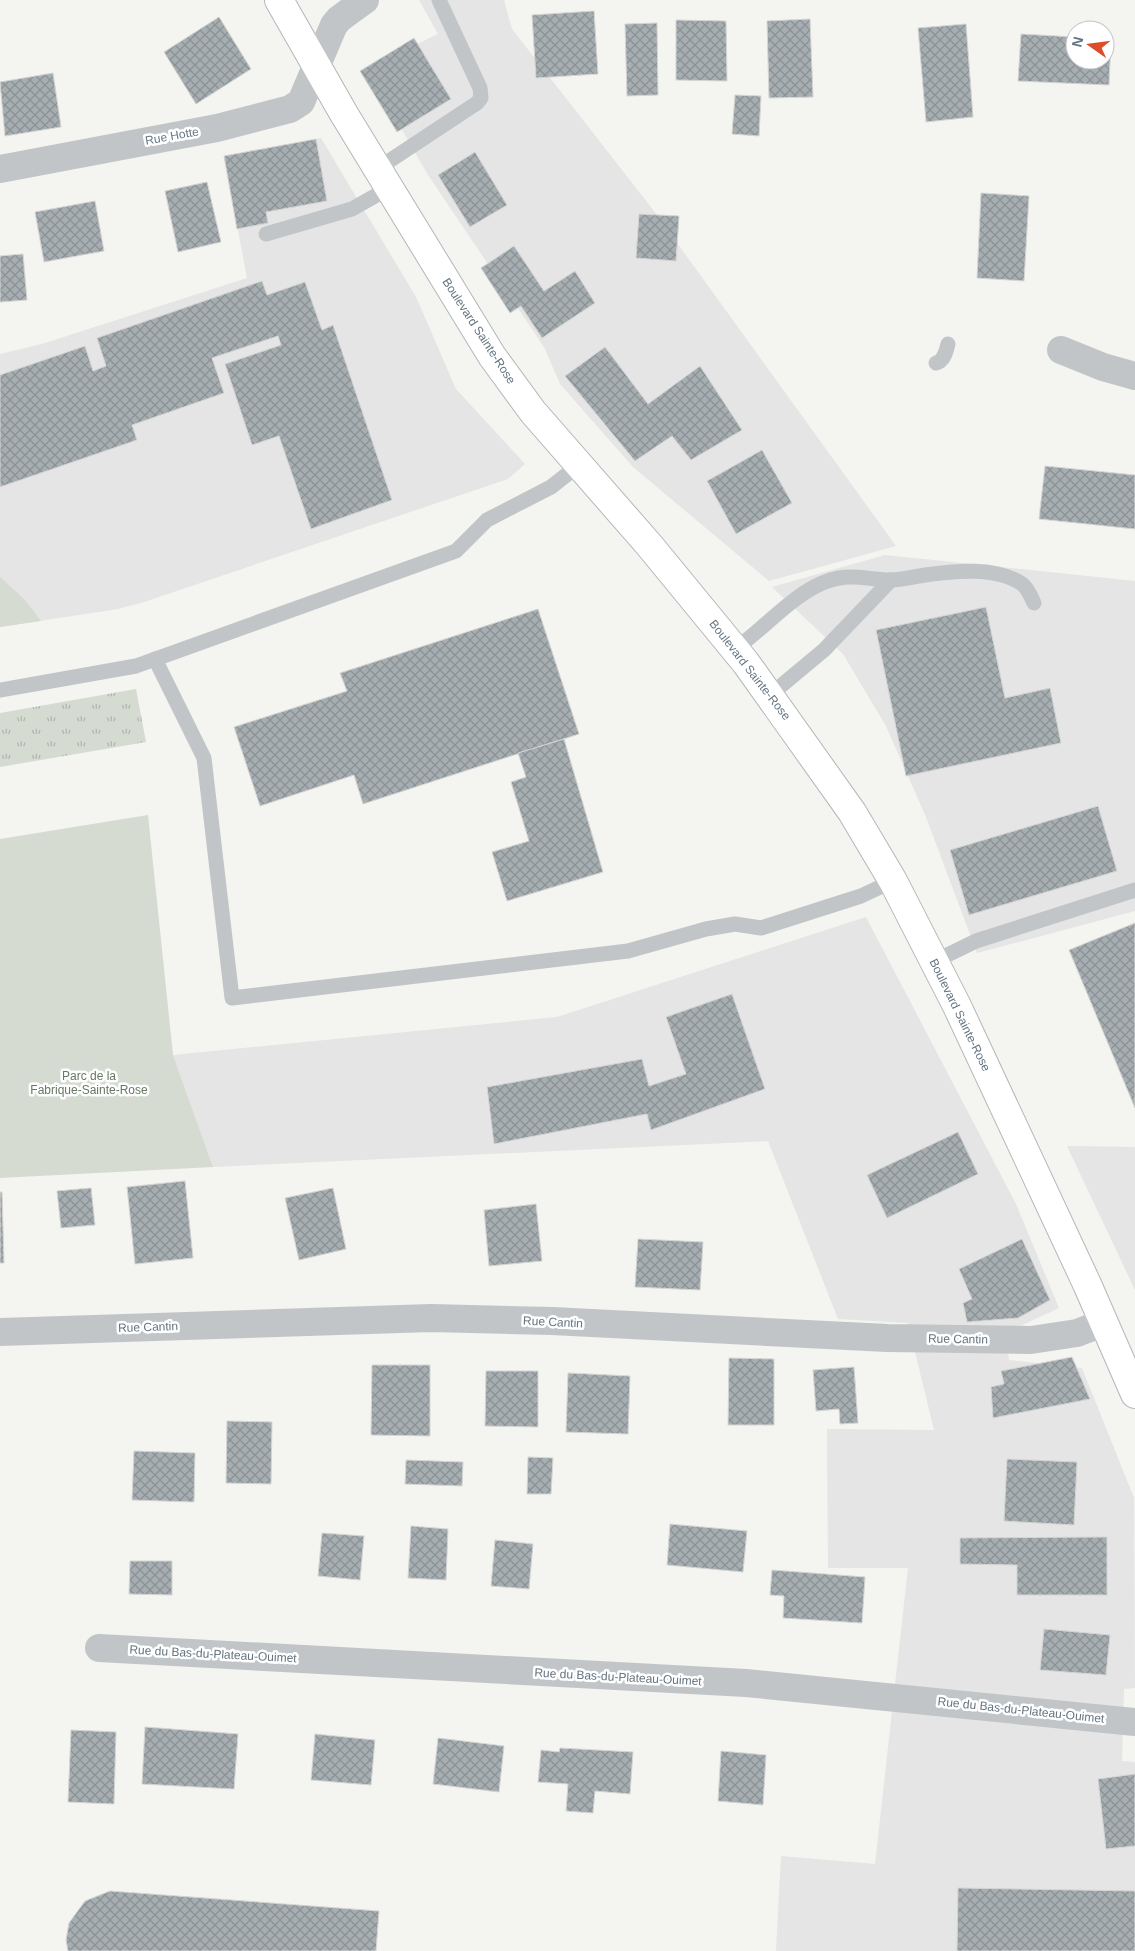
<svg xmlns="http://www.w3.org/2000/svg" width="1135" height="1951" font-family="Helvetica,sans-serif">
	<defs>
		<pattern id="grass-tufts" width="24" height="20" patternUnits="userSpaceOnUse" patternTransform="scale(1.25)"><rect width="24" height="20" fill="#d5dbd1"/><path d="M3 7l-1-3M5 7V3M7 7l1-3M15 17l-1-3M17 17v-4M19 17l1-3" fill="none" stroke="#b0b6af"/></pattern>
		<pattern id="building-cross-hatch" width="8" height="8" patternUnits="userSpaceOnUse" patternTransform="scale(1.25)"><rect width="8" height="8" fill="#a6aeb2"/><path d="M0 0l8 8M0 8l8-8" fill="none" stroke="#8b9296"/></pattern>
	</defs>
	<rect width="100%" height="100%" fill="#f4f4f0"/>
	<!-- built -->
	<g fill="#e4e5e4">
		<polygon points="419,0 504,0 512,29 654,211 896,546 769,581 633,467 560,384 544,347 428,175 383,97 372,66 438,34"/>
		<polygon points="321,138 416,297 456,389 525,464 508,479 144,602 118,609 0,627 0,354 42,344 247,278 224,156"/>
		<polygon points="885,555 1135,581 1135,911 977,953 926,817 886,726 843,654 772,587"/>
		<polygon points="866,917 1016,1204 1059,1308 1005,1333 1009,1360 1082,1368 1134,1498 1135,1688 1124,1689 1122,1761 1135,1762 1135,1951 776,1951 781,1856 875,1864 908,1568 828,1568 827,1429 934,1430 908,1323 838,1319 768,1141 213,1167 173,1055 557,1017"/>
		<polygon points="1067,1146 1135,1147 1135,1290"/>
	</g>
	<!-- grass -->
	<polygon fill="url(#grass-tufts)" points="136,689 146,742 0,767 0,713"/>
	<!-- park -->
	<g fill="#d5dbd1">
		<polygon points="0,577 24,599 41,621 0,627"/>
		<polygon points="148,815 173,1055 213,1167 0,1178 0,839"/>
	</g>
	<!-- building -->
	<g fill="url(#building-cross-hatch)" stroke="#d5d5d3">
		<polygon points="594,11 598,74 536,78 532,15"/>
		<polygon points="219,17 251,69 196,104 164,52"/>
		<polygon points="810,19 813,97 769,98 767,21"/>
		<polygon points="676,20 726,21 727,81 676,80"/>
		<polygon points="657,23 658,95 627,96 625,24"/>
		<polygon points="966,24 973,117 926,122 918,28"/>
		<polygon points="1021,34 1075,37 1075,60 1105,60 1105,38 1111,39 1109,85 1018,81"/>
		<polygon points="414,38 451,99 397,132 360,71"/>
		<polygon points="53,73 61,127 5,136 0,82"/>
		<polygon points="735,95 761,96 759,136 732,134"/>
		<polygon points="316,139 327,201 266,212 268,223 237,229 224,156"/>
		<polygon points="475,152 507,205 470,227 438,175"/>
		<polygon points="207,182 221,242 178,252 165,191"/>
		<polygon points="981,193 1029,196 1024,281 977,278"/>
		<polygon points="95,201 104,251 44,262 35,212"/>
		<polygon points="639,214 679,216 676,261 636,258"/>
		<polygon points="514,246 544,291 575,271 595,303 542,338 521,306 510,313 481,268"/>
		<polygon points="23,254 27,300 0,302 0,256"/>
		<polygon points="262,281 267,295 305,282 322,330 333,325 392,500 311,529 279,436 252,445 225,364 281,345 278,336 212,358 224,393 132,425 137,440 0,487 0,375 85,346 93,371 106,366 97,338"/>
		<polygon points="605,347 648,404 700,366 742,430 691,460 672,436 635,461 565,376"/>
		<polygon points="762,450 792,503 736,534 707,481"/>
		<polygon points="1045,466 1135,475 1135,529 1039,519"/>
		<polygon points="986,607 1005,698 1050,688 1061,743 906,776 876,630"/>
		<polygon points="538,609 579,734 363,804 354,775 260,806 234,727 347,691 340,673"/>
		<polygon points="564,739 603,872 507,901 492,852 529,841 511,782 526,777 518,753"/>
		<polygon points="1098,806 1117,871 969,915 950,850"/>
		<polygon points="1135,923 1135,1108 1069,950"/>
		<polygon points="732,994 765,1089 651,1130 647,1114 494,1144 487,1087 642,1059 649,1086 686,1074 666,1017"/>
		<polygon points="958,1132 978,1174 887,1218 867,1175"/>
		<polygon points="185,1181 193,1258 135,1264 127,1187"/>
		<polygon points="91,1188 95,1225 61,1228 57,1191"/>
		<polygon points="333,1188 346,1249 299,1260 285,1198"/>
		<polygon points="0,1192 2,1192 4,1263 0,1263"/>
		<polygon points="536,1204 542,1261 489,1266 484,1210"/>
		<polygon points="638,1239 703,1242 700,1290 635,1287"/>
		<polygon points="1022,1239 1050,1300 1018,1318 967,1322 963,1303 972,1299 959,1269"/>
		<polygon points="1072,1357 1090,1399 993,1418 991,1387 1004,1384 1001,1371"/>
		<polygon points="729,1358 774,1359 774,1425 728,1425"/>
		<polygon points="372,1365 430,1365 430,1436 371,1435"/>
		<polygon points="854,1367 858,1423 840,1424 839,1409 816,1411 813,1370"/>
		<polygon points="486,1371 538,1371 538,1427 485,1426"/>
		<polygon points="568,1373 630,1376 628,1434 566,1432"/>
		<polygon points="227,1421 272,1422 271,1484 226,1483"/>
		<polygon points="134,1451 195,1453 194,1502 132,1500"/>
		<polygon points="528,1457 553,1458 551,1494 527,1494"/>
		<polygon points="1007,1459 1077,1462 1074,1525 1004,1521"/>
		<polygon points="406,1460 463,1462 462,1486 405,1484"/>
		<polygon points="670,1524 747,1531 743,1572 667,1565"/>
		<polygon points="411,1526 448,1529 446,1580 408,1578"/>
		<polygon points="322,1533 364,1536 360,1580 318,1576"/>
		<polygon points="1107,1537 1107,1595 1017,1595 1017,1565 960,1564 960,1538"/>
		<polygon points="495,1540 533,1544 529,1589 491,1586"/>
		<polygon points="130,1561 172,1561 172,1595 129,1594"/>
		<polygon points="772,1570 865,1577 862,1623 783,1618 784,1596 770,1595"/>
		<polygon points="1044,1629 1110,1635 1106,1675 1040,1670"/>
		<polygon points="145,1727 238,1734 234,1789 142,1784"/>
		<polygon points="71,1730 116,1732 114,1804 68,1802"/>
		<polygon points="315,1734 375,1740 371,1785 311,1780"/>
		<polygon points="438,1738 504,1746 499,1792 433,1784"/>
		<polygon points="560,1748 633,1752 630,1794 595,1791 593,1813 566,1811 568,1784 538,1782 541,1750 559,1752"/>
		<polygon points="721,1751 766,1755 763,1805 718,1801"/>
		<polygon points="1135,1774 1135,1846 1106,1849 1098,1779"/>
		<polygon points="958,1888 1135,1891 1135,1951 957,1951"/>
		<polygon points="110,1891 379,1911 376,1951 68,1951 66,1940 69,1923 85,1901"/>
	</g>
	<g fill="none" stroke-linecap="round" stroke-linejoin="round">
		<defs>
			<polyline id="secondary" points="279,0 344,114 492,356 533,412 650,546 746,663 852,812 893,881 957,1006 1087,1284 1135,1394"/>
		</defs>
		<!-- secondary casing -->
		<use href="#secondary" stroke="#b2b7ba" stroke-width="30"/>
		<!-- lane -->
		<g stroke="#c2c5c8" stroke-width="15">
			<polyline points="377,169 477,103 481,98 480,88 439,0"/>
			<polyline points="266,234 352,209 389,188"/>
			<path d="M936,363C944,361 946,352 948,344"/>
			<path d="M735,649C762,630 787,601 816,586C846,571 861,579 890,580C901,580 914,577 925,575C953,571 996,566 1022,584C1028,588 1031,597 1034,603"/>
			<polyline points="155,659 204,758 232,998 628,951 706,929 735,924 761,928 861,896 893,881"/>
			<polyline points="0,690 136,666 456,551 487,520 551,487 579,465"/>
			<polyline points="770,695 824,650 891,580"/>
			<polyline points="935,961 976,941 1135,890"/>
		</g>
		<!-- street -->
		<g stroke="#c2c5c8" stroke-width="28">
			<polyline points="0,169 217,128 290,109 301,102 334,25 339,19 365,0"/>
			<polyline points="1061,350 1103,367 1135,376"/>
			<polyline points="0,1332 431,1318 552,1321 887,1338 1031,1340 1077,1333 1103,1323"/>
			<polyline points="99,1648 746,1683 1135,1722"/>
		</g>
		<!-- secondary -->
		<use href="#secondary" stroke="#fff" stroke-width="28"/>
	</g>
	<g text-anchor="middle" stroke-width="5" stroke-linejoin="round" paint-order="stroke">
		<!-- street labels -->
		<g font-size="12" fill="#647480" stroke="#fff">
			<text transform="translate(172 136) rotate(-10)" y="4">Rue Hotte</text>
			<text transform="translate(479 331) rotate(57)" y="4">Boulevard Sainte-Rose</text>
			<text transform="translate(750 670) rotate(52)" y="4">Boulevard Sainte-Rose</text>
			<text transform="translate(960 1015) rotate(64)" y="4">Boulevard Sainte-Rose</text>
			<text transform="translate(553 1322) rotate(3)" y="4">Rue Cantin</text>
			<text transform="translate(148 1327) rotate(-2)" y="4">Rue Cantin</text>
			<text transform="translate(958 1339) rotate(1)" y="4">Rue Cantin</text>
			<text transform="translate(213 1654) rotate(3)" y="4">Rue du Bas-du-Plateau-Ouimet</text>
			<text transform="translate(618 1677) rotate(3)" y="4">Rue du Bas-du-Plateau-Ouimet</text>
			<text transform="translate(1021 1710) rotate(6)" y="4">Rue du Bas-du-Plateau-Ouimet</text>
		</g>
		<!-- park labels -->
		<g font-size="12" fill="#677863" stroke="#fff">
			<text x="89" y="1080">Parc de la<tspan x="89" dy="14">Fabrique-Sainte-Rose</tspan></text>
		</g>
	</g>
	<!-- north arrow -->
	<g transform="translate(1090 45) rotate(284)"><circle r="24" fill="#ffffff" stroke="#c1c7cc"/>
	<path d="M0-4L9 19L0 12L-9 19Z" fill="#dc4d28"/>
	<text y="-8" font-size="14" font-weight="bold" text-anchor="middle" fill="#647480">N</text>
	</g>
</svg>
